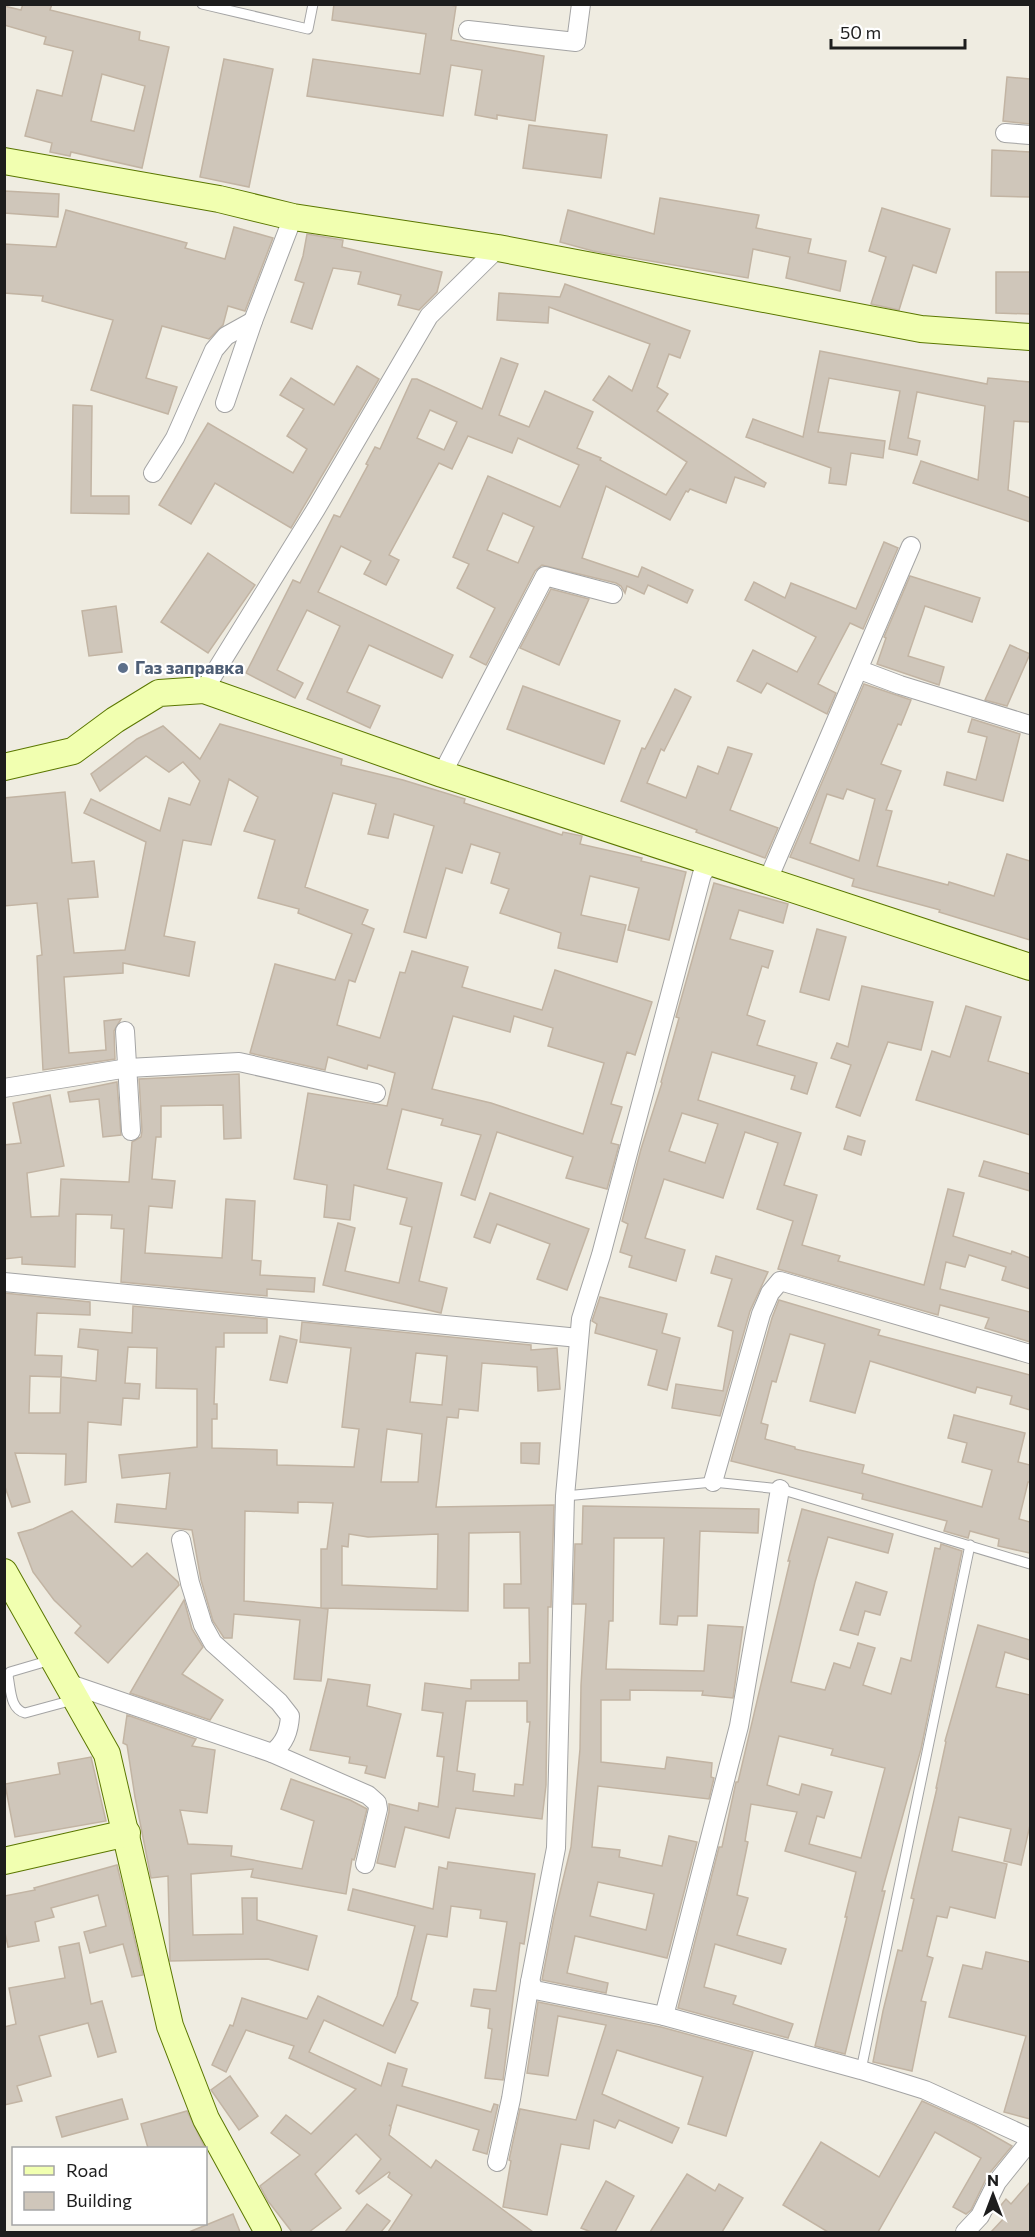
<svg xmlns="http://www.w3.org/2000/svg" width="1035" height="2237" font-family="Commissioner,sans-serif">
	<rect width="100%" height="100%" fill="#efece1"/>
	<!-- building -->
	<g fill="#cfc6ba" stroke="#c2b4a3" stroke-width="1.5" fill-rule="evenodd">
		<path d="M23,4H52L50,10L140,32L139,40L169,47L142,168L71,152L70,156L50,152L52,143L25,136L37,90L62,96L73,51L44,44L46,37L4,25V6L21,10ZM102,74L145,86L134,131L91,121Z"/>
		<polygon points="334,4 443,4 456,6 451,40 544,56 535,121 497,115 497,119 475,115 482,70 451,65 443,116 307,96 313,59 420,74 426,34 332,20"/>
		<polygon points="224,59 273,69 249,187 200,177"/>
		<polygon points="1007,77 1030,79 1030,124 1003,121"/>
		<polygon points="529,125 607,135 601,178 523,168"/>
		<polygon points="992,150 1030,152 1030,197 991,196"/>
		<polygon points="4,191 59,194 58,217 4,213"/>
		<polygon points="660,198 759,215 756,228 811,239 808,253 846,261 840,291 786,278 790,257 753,249 748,278 593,251 560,242 568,210 654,234"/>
		<polygon points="882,208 950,229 936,273 913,265 899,310 871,304 886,257 869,251"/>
		<polygon points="66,210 187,243 185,248 225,259 234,227 273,238 245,311 228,306 223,325 209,339 162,326 146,378 177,387 168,414 91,390 113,320 42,301 43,296 4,293 4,244 56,247"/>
		<polygon points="307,234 343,240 342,247 442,272 437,292 419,310 398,305 401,295 358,284 361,272 333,268 312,329 291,322 304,283 295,280 303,256"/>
		<polygon points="996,272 1030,272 1030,314 996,313"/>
		<path d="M565,284L690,331L680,358L669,354L657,387L668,394L657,411L766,483L764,487L735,477L726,503L690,489L688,492L686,491L670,520L606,486L582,558L638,577L642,567L693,590L687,603L648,585L644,594L627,586L625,593L621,586L616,583L542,565L535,571L486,665L470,657L495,608L457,588L469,564L453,557L488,476L560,507L579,465L518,438L512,453L468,436L452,469L439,463L389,555L399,560L386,585L364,574L371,561L341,546L318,592L453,655L442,678L369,645L347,692L380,706L370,728L307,699L340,626L307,610L277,670L303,683L295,698L246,673L293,580L300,583L334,515L340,517L368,465L366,464L375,447L380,449L412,379H417L482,409L501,358L518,364L499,415L529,427L545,391L593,412L577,448L601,458L600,460L666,495L687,462L593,400L609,376L632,391L650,344L549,307L548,323L497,320L499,293L560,297ZM430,410L457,422L444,450L417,438ZM503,513L534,527L518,563L487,550Z"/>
		<polygon points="820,351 987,384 988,378 1030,382 1030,422 1014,421 1008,490 1030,498 1030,522 913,483 921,461 978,480 985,406 917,392 908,438 920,441 917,455 889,449 900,391 829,378 818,432 885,441 883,458 851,453 846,485 829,483 831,468 746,437 753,419 803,437"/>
		<polygon points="357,366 379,379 291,528 215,483 191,524 159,505 208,423 293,473 307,449 287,436 304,409 280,395 291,378 334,405"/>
		<polygon points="73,405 92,406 91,496 129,496 129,514 71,513"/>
		<polygon points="884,542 898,548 863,629 850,623 818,684 836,693 827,714 767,683 761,693 737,681 753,650 797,672 816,637 745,600 754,582 785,598 791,583 856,609"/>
		<polygon points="208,553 255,585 208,653 161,622"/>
		<polygon points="910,576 980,598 972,622 925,606 908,656 944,667 939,685 877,664 886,638 884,637"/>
		<polygon points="551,589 589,599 559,665 520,648"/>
		<polygon points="116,606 122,652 89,656 82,611"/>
		<polygon points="1010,645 1030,654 1007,706 985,700"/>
		<path d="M864,684L911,700L901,725L898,724L881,764L901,771L886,810L892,811L877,866L948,885L949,882L994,896L1007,854L1030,861V940L939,912L940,910L852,886L854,879L790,857ZM847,789L875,799L859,861L810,843L827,794L843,799Z"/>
		<polygon points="523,686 620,721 604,764 507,729"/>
		<polygon points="675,689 691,697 664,751 661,749 647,783 686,798 698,766 718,774 728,747 752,754 730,810 778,828 765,858 696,832 697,830 621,801 642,748 645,749"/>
		<polygon points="972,719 1020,734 1003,801 944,785 947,772 976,780 987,737 968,732"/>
		<path d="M220,724L342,759L341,765L403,780L465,799L464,803L562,835L563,832L582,836L580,844L642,858L641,861L686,872L669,940L628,930L639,888L590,876L581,915L626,925L617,962L558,948L561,933L500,913L509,889L491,883L500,853L471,844L462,873L446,868L426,938L404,932L434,826L394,814L388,838L368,834L376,804L333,793L305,887L368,910L362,924L374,929L355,982L349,980L337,1025L380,1038L400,972L405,973L412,951L468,967L462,987L542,1010L555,970L652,1002L635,1055L627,1052L611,1104L622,1107L611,1143L619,1145L607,1189L566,1178L573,1157L497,1132L475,1200L461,1195L481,1135L441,1125L443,1119L402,1109L387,1169L442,1183L419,1281L447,1288L441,1313L323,1285L338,1223L355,1228L345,1271L399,1283L412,1227L400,1224L407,1198L354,1185L350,1220L324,1217L327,1185L294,1179L308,1093L387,1106L395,1073L368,1065L367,1069L328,1057L325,1070L250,1053L275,964L335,980L352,934L298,913L299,909L258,898L275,840L244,831L258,797L229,779L211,845L183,840L164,936L195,942L189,976L123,963V973L64,977L69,1053L106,1050L104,1021L121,1019L114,1031L115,1059L43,1070L37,956L42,955L37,903L4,906V798L65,792L72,863L94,861L98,897L68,899L74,953L125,950L146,842L84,813L91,799L160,831L169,798L190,805L200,781L183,762L169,772L146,756L100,791L91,774L137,739L163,726L200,759ZM453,1016L510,1032L514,1016L553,1028L548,1046L604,1063L583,1134L491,1103L432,1089Z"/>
		<path d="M714,883L788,904L783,923L739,910L730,939L773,951L768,968L762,966L747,1015L765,1021L757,1045L817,1063L807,1094L791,1089L795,1076L712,1052L698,1100L801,1133L784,1185L817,1195L802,1245L840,1256L838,1261L924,1285L948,1189L964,1193L953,1236L1011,1254L1012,1251L1030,1258V1289L1002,1280L1006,1267L969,1255L965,1267L946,1262L940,1289L1030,1312V1342L985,1328L989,1318L940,1305L938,1315L778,1269L793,1221L757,1209L778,1143L745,1132L723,1198L664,1179L645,1238L685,1250L676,1281L629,1267L632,1256L620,1252L628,1224L622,1221L641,1149L662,1083L661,1082L679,1018L676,1017ZM682,1113L718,1124L705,1163L669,1151Z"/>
		<polygon points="817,929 846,937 829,1000 800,992"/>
		<polygon points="862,986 933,1002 921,1050 888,1042 860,1116 836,1107 851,1065 831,1058 837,1043 848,1047"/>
		<polygon points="966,1006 1001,1017 988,1061 1030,1074 1030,1135 916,1100 932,1051 950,1057"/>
		<polygon points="239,1074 241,1138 224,1139 223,1105 161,1106 161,1137 156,1137 152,1179 175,1181 172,1208 149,1206 145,1253 222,1258 226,1199 255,1201 252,1260 261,1261 260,1275 315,1278 314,1292 267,1289 267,1296 121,1282 124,1229 111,1228 112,1215 76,1214 75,1267 22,1264 22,1257 4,1259 4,1145 21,1143 13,1103 50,1095 64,1166 27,1173 31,1217 59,1216 61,1179 129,1182 132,1142 141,1137 142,1131 139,1079"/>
		<polygon points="117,1082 121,1135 103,1137 99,1099 70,1102 68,1092"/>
		<polygon points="848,1136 865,1141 861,1155 844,1149"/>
		<polygon points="984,1161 1030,1174 1030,1191 979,1176"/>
		<polygon points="490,1193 589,1229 567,1290 537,1279 550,1244 497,1224 490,1243 474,1237"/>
		<polygon points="716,1256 768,1272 750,1311 720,1416 672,1408 676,1384 723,1391 733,1331 718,1326 732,1279 711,1273"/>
		<path d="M4,1293L90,1302V1315L37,1313L35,1355L62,1356L61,1377L96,1381L98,1350L78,1347L80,1329L132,1333L133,1306L267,1319V1333H224V1347H216L214,1404H217V1419H212V1448L277,1450V1465L354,1467L359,1429L342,1427L351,1348L300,1342L302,1322L531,1345V1350L557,1348L560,1389L538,1391L537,1367L482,1363L478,1411L459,1409L458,1418L447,1417L436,1507L554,1505L551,1607H548L546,1785L542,1819L456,1808L449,1838L405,1827L395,1867L377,1863L389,1812V1804L418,1811L419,1803L438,1807L444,1757L437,1756L443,1713L422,1710L425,1683L471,1689V1680H519V1663H530L529,1608H504V1584H521L520,1532L469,1533L468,1611L321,1608L328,1609L321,1681L294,1679L300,1620L234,1614L232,1638H224L213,1621L201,1580L192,1530L115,1522L117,1504L166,1509L170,1473L122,1478L119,1455L197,1447V1389L156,1388L157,1348L128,1347L125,1383L140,1384L139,1399L123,1398L121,1425L88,1422L86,1482L65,1485L66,1454L15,1453L30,1502L12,1507L4,1484ZM416,1353L447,1356L442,1405L410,1402ZM30,1376L61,1377L60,1413H29ZM387,1429L422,1434L418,1482H381ZM298,1502L333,1503L327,1549H321V1608L244,1601L245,1511L298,1513ZM349,1534L368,1537L438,1534L437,1589L342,1585V1546L348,1547ZM466,1701H527V1722H530L523,1785L515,1784L514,1796L473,1791L475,1774L457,1771Z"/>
		<polygon points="600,1297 667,1314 662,1333 680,1338 667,1390 648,1385 657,1350 595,1333 597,1324 592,1321"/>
		<polygon points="779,1300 880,1330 878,1335 1030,1375 1030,1410 1010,1404 1012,1396 977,1387 975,1393 870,1361 855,1413 810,1401 825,1344 790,1334 776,1382 772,1381 761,1423 768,1425 765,1439 795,1447 795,1449 864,1465 862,1473 982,1507 992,1470 962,1462 967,1443 948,1438 954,1415 1025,1433 1018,1462 1030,1465 1030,1482 1028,1482 1019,1519 1030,1522 1030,1553 998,1546 999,1539 970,1531 968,1538 944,1531 947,1521 862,1499 863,1494 731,1461 772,1318"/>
		<polygon points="280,1336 297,1340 287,1383 270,1380"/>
		<polygon points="521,1443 540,1443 539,1464 521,1463"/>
		<path d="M583,1506L759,1509L758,1533L700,1531L697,1616H678L677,1625L660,1624L664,1538H614L613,1621H609L606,1669L704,1671L708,1625L743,1627L733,1698L702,1695L703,1691L630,1690V1700H601V1762L665,1769L667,1757L712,1763L711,1777L714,1778L709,1799L598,1786L592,1847L620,1850L619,1857L662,1866L669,1836L697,1842L667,1958L575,1936L567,1973L608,1983L606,1993L542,1980L554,1917L571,1847L580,1749L581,1685L586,1604H573L575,1544H582ZM598,1882L654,1894L646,1930L590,1916Z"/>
		<path d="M802,1509L893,1534L888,1553L828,1537L815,1582L791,1682L825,1690L834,1663L850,1668L858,1643L875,1648L863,1685L891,1694L901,1658L911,1661L935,1548L940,1549L941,1544L962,1551L921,1749L882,1891H885L845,2054L815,2046L847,1917H845L856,1872L785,1851L797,1812L751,1804L745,1841L748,1842L737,1895L748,1898L737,1935L786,1949L781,1964L715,1944L704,1987L736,1996L733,2004L793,2024L788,2038L678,2008L719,1847H722L736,1782H738L790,1561H788ZM779,1736L833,1749L831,1755L885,1768L861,1858L809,1844L817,1816L824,1818L832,1792L802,1784L799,1795L767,1785Z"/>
		<polygon points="72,1511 132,1567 147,1553 178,1582 179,1585 108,1663 75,1633 81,1626 54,1600 33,1572 18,1533 33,1529"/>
		<polygon points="856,1582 887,1592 880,1615 865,1611 858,1635 840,1630"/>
		<polygon points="184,1600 192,1629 203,1647 182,1674 223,1700 210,1720 130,1693"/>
		<polygon points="978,1625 1030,1640 1030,1660 1005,1652 996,1687 1030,1695 1030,1825 1021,1865 1004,1861 1011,1829 959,1817 952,1851 1007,1864 995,1918 950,1907 947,1918 937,1916 927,1956 933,1958 921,2001 926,2002 912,2071 873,2062 883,2011 898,1950 902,1951 914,1899 911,1898 937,1788 936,1788 946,1742 945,1741"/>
		<polygon points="328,1679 370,1685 367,1706 401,1714 385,1778 365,1773 367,1766 349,1763 350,1757 310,1750"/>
		<polygon points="127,1715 196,1739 192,1746 215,1750 207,1813 180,1810 188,1844 232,1846 231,1856 302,1869 314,1821 281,1809 291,1779 350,1800 367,1809 355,1857 354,1860 352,1859 346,1894 251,1877 253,1869 191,1874 193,1935 243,1934 242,1898 257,1898 257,1920 317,1936 308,1970 268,1959 170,1961 168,1876 151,1878 135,1797 127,1745 123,1743"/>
		<polygon points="91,1757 106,1821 15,1837 5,1784 60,1774 58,1763"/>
		<polygon points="448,1862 535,1874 524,1944 520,1943 503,2080 485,2078 492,2029 488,2028 490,2009 471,2006 474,1989 496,1991 507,1922 480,1918 481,1910 451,1906 447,1937 427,1934 411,2000 418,2003 395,2053 324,2020 309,2052 381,2086 388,2063 407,2069 402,2086 491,2112 494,2104 498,2105 487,2154 473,2150 479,2130 397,2105 391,2126 389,2125 391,2127 389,2135 431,2168 436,2160 533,2232 388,2232 412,2195 388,2177 390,2173 389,2172 359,2194 356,2191 381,2159 356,2134 315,2174 341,2208 309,2232 292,2232 268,2201 260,2186 300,2155 271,2133 286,2115 311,2134 356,2089 289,2058 294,2046 246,2030 226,2072 212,2065 230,2025 233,2026 242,1998 307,2019 318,1996 383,2026 397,1996 415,1926 348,1910 353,1889 433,1909 439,1867 447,1869"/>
		<polygon points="117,1865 143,1975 132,1977 123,1944 90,1953 84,1932 106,1926 98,1895 51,1908 54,1917 35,1922 39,1941 8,1947 4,1928 4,1896 35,1890 34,1888"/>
		<polygon points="79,1943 91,2004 102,2001 116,2052 98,2057 88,2023 39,2036 51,2076 17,2086 22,2101 4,2105 4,2027 16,2024 9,1988 65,1978 59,1947"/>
		<polygon points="986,1952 1030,1962 1030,2119 1004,2112 1026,2036 949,2017 963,1965 982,1969"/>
		<polygon points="538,2002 661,2027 753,2052 726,2136 688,2124 703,2077 617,2050 602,2094 679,2128 672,2143 619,2120 615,2128 594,2120 589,2149 561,2144 547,2215 503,2207 511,2161 509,2160 520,2109 576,2120 606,2025 558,2016 548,2076 527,2073"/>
		<polygon points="230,2076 258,2116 239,2130 211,2090"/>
		<polygon points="122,2099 128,2119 62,2137 56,2117"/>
		<polygon points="922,2101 975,2125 1012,2146 988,2175 971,2210 966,2214 953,2207 981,2158 935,2132 878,2232 828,2232 783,2205 821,2142 879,2177"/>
		<polygon points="187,2111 205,2148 148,2148 141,2124"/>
		<polygon points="687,2174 715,2191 719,2184 743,2198 722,2232 650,2232"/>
		<polygon points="606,2181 634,2196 615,2232 591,2232 581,2228"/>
		<polygon points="1030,2182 1030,2232 991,2232 1005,2217 997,2210 1006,2199 1011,2204"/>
		<polygon points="367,2204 390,2221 381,2232 345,2232"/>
		<polygon points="233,2214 240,2232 189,2232"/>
	</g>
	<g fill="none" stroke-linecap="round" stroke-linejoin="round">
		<defs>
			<g id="lane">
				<polyline points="202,4 308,29 313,4"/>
				<polyline points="565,1496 713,1482 780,1489 1030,1564"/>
				<path d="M51,1660L10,1672L8,1676C11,1690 10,1709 25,1713L73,1700"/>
				<polyline points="861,2070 970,1545"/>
			</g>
			<g id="street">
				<polyline points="468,30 576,42 581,4"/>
				<polyline points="1005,133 1030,135"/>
				<polyline points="225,403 253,321 293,217"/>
				<polyline points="153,473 175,438 214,350 226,336 253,321"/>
				<polyline points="860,670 900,685 1030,725"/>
				<polyline points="204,690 316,509 429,316 498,248"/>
				<polyline points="442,774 545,576 613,594"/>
				<polyline points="767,882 911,546"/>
				<polyline points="125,1031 131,1131"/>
				<polyline points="4,1088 128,1068 239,1062 376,1093"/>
				<polyline points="4,1282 579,1338"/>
				<polyline points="713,1482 761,1314 770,1293 780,1281 1030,1354"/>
				<path d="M181,1540L190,1583L203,1625L213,1643L279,1702L290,1716C289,1731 285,1743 272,1753"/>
				<polyline points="67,1683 272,1753 368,1795 377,1803 378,1809 365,1864"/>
				<polyline points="530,1982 535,1990 664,2016 861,2070 925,2090 1030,2138"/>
				<polyline points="664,2016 739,1726 780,1489"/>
				<polyline points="497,2162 511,2099 530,1982 556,1848 565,1496 581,1319 601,1255 702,874 712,862"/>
				<polyline points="965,2232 980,2216 997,2182 1030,2141"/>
			</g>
			<g id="secondary">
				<polyline points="4,161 219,199 293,217 498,248 921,329 1030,337"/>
				<polyline points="4,767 73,751 115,720 159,693 204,690 442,774 1030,967"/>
				<polyline points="4,1572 107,1754 170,2026 206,2119 268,2232"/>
				<polyline points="4,1861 127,1833"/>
			</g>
		</defs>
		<!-- lane casing -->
		<use href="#lane" stroke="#a4a4a4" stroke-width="11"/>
		<!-- street casing -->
		<use href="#street" stroke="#a4a4a4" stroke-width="20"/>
		<!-- secondary casing -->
		<use href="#secondary" stroke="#5b7700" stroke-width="28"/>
		<!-- lane -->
		<use href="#lane" stroke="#fff" stroke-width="9"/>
		<!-- street -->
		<use href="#street" stroke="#fff" stroke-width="18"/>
		<!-- secondary -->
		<use href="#secondary" stroke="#f1ffb0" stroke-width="26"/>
	</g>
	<!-- markers -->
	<circle fill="#5c6f8a" stroke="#fff" stroke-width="2" cx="123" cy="668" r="6"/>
	<g text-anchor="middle" stroke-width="4.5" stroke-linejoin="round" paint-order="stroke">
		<!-- service labels -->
		<g font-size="18" font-weight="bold" fill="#4e5e75" stroke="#fff" text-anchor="start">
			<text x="135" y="674">Газ заправка</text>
		</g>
	</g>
	<!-- border -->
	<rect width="1035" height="2237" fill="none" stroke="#1d1d1d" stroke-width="12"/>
	<!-- legend -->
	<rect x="12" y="2147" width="195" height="78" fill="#ffffff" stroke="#a5a5a5" stroke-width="1.5"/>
	<rect x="24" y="2166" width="30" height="9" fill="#f1ffb0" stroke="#a5a5a5" stroke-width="1.5"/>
	<text x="66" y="2177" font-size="18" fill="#1d1d1d">Road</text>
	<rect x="24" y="2192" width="30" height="18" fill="#cfc6ba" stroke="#a5a5a5" stroke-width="1.5"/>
	<text x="66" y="2207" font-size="18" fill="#1d1d1d">Building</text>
	<!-- north arrow -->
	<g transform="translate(993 2195)" stroke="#ffffff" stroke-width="4.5" paint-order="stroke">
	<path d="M0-4.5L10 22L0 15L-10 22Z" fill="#1d1d1d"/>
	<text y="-9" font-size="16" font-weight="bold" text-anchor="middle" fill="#1d1d1d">N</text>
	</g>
	<!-- scale -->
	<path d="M831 39v9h134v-9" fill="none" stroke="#1d1d1d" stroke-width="3"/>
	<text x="840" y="39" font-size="18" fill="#1d1d1d" stroke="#ffffff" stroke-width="4.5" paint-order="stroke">50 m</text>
</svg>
